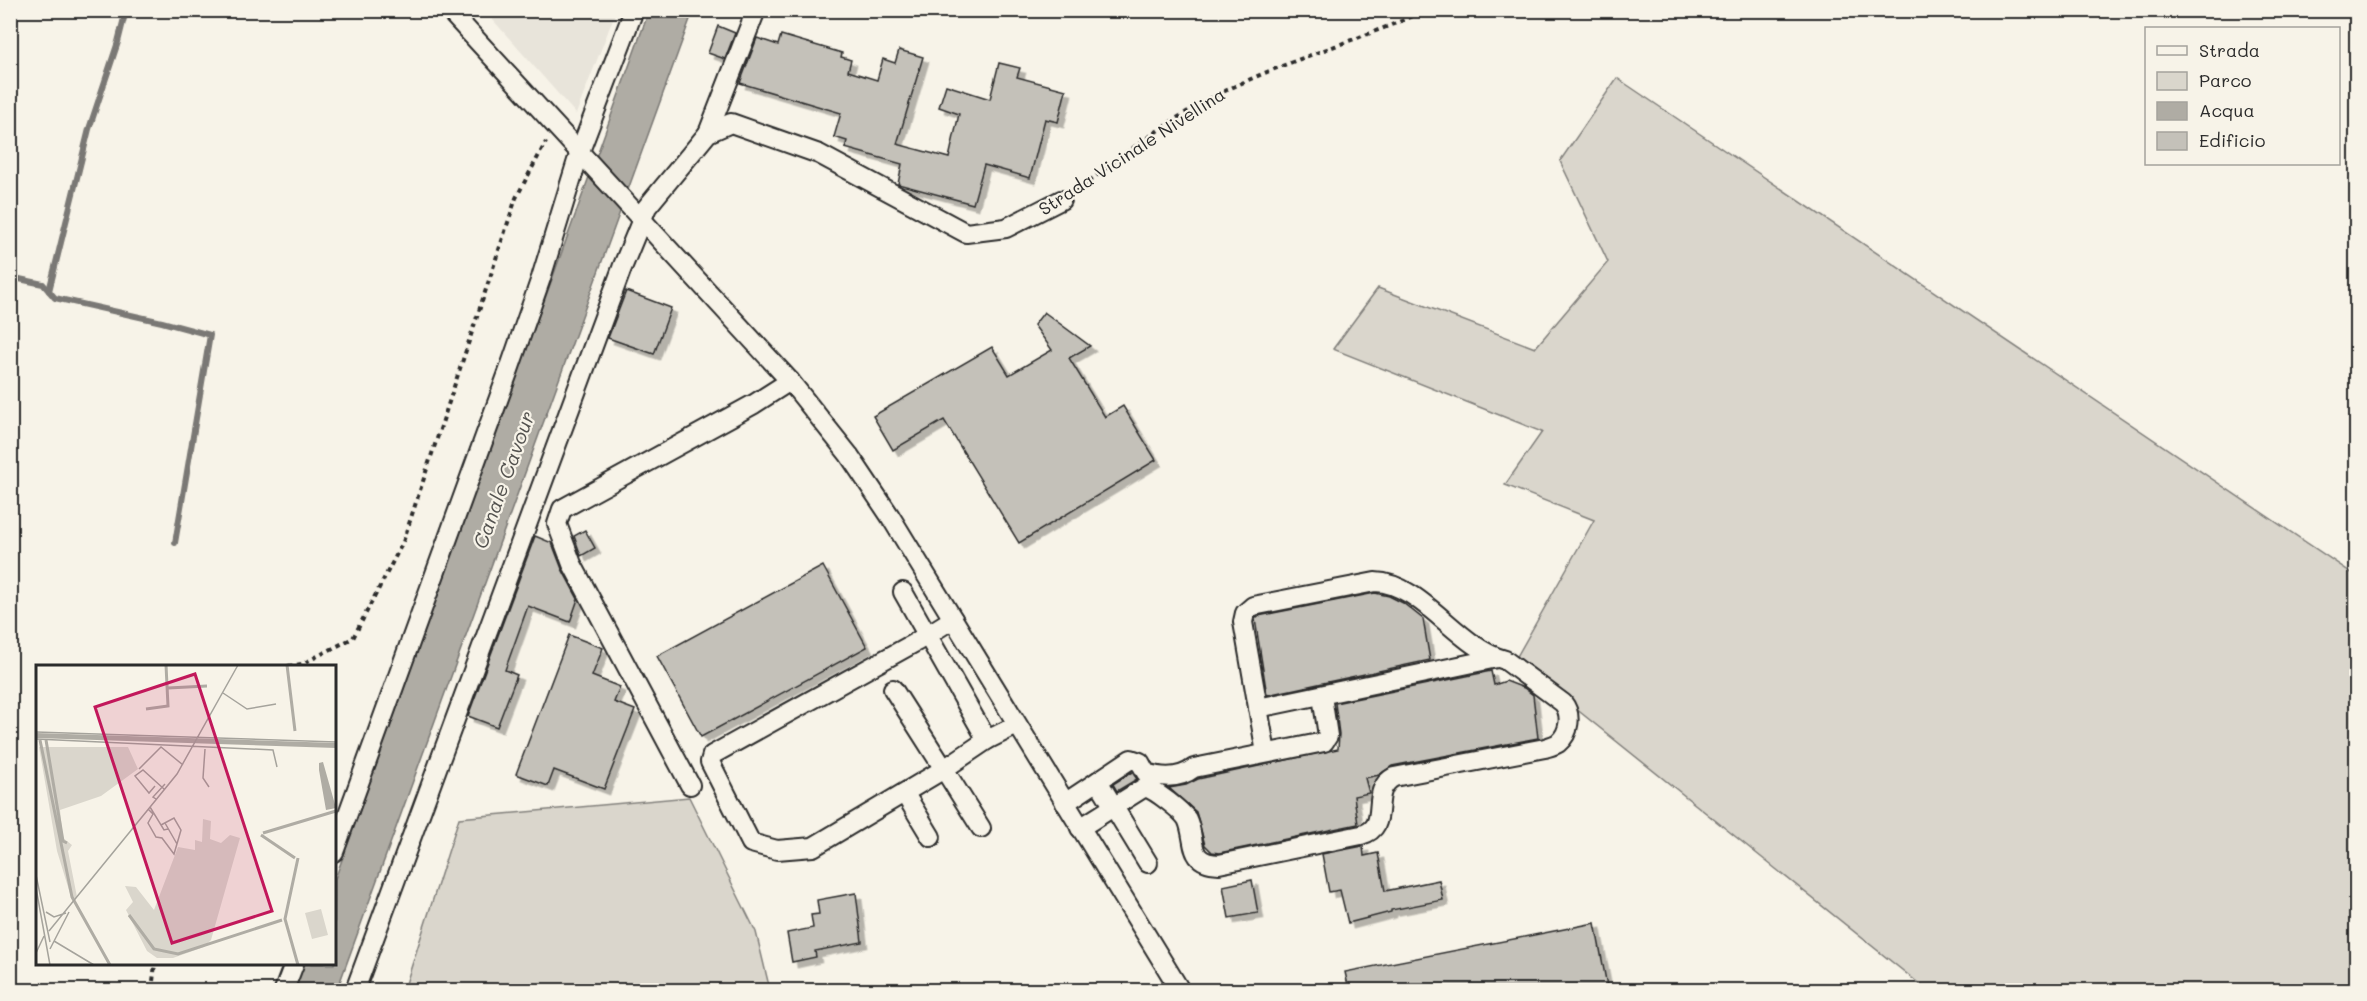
<svg xmlns="http://www.w3.org/2000/svg" width="2367" height="1001" font-family="Mali,sans-serif">
	<defs>
		<filter id="shadow"><feDropShadow dx="5.5" dy="5.5" stdDeviation="0" flood-color="#0004"/></filter>
	</defs>
	<rect width="100%" height="100%" fill="#f7f3e8"/>
	<filter id="ink" filterUnits="userSpaceOnUse"><feTurbulence type="fractalNoise" baseFrequency=".0167" numOctaves="2"/><feDisplacementMap in="SourceGraphic" scale="12" xChannelSelector="R" yChannelSelector="G"/><feConvolveMatrix kernelMatrix="1 2 1 2 8 2 1 2 1" color-interpolation-filters="sRGB"/></filter>
	<g filter="url(#ink)">
		<!-- built -->
		<polygon fill="#e8e4da" points="485,11 616,11 576,114"/>
		<!-- green -->
		<g fill="#dad6cc" stroke="#82807c" stroke-width="1.5">
			<polygon points="1617,78 2356,576 2356,990 1927,990 1515,660 1594,520 1505,485 1542,432 1333,349 1378,288 1535,348 1608,262 1560,161"/>
			<polygon points="689,797 756,932 770,990 404,990 459,818"/>
		</g>
		<!-- water -->
		<polygon fill="#afaca4" stroke="#7a7874" stroke-width="1.5" points="649,11 693,11 337,990 294,990 304,964 334,964 335,879"/>
		<g fill="none" stroke-linecap="round" stroke-linejoin="round">
			<!-- stream -->
			<g stroke="#7a7874" stroke-width="6">
				<polyline points="10,277 43,284 55,298 162,322 210,335 175,543"/>
				<polyline points="49,291 89,129 118,42 126,10"/>
			</g>
		</g>
		<!-- building -->
		<g fill="#c4c1b9" stroke="#2b2b2b" stroke-width="1.5" filter="url(#shadow)">
			<polygon points="718,26 735,33 725,59 708,53"/>
			<polygon points="781,35 842,53 841,57 851,60 848,71 877,80 883,59 895,63 899,50 923,57 897,144 949,158 959,114 939,107 946,85 990,99 999,63 1020,68 1017,77 1066,90 1058,122 1045,119 1030,178 984,165 973,204 898,184 902,164 845,148 847,141 834,137 841,113 740,83 757,38 778,45"/>
			<polygon points="626,291 671,308 654,354 608,338"/>
			<polygon points="1044,312 1090,346 1069,358 1105,417 1123,406 1156,460 1019,543 944,420 893,450 873,416 992,347 1009,375 1052,350 1034,325"/>
			<polygon points="585,530 595,548 581,556 574,536"/>
			<polygon points="535,536 552,543 562,569 578,599 570,622 528,606 505,670 517,675 497,727 468,716"/>
			<polygon points="823,566 867,647 701,737 657,656"/>
			<polygon points="1375,593 1389,596 1403,603 1423,619 1430,660 1267,695 1255,619 1258,616"/>
			<polygon points="569,635 603,648 592,676 620,687 614,702 635,710 604,789 554,770 548,786 516,774"/>
			<polygon points="1491,671 1494,685 1506,681 1524,688 1533,695 1538,738 1392,766 1379,775 1365,778 1369,793 1354,796 1358,824 1219,853 1212,852 1205,845 1196,812 1169,788 1186,785 1198,779 1338,749 1339,734 1335,703"/>
			<polygon points="1132,772 1137,779 1117,791 1113,784"/>
			<polygon points="1363,846 1364,856 1378,853 1385,891 1439,880 1443,900 1391,910 1391,912 1348,923 1340,890 1329,892 1322,854"/>
			<polygon points="1252,880 1258,913 1229,918 1223,886"/>
			<polygon points="856,893 862,942 815,951 816,957 792,962 787,933 813,928 811,915 819,914 817,900"/>
			<polygon points="1595,923 1607,986 1585,990 1349,990 1345,972"/>
		</g>
		<g fill="none" stroke-linecap="round" stroke-linejoin="round">
			<defs>
				<g id="minor">
					<polyline points="449,10 790,381 849,455 890,516 1180,990"/>
					<polyline points="708,133 756,10"/>
					<polyline points="903,592 987,740 1017,725"/>
					<polyline points="893,689 944,769 813,847 777,850 751,843 710,762 712,755 916,642 953,619"/>
					<polyline points="1258,708 1497,658"/>
					<polyline points="1098,781 1148,863"/>
					<polyline points="690,785 572,564 557,524 562,509 754,404 790,381"/>
					<polyline points="905,794 931,837"/>
					<path d="M1065,803L1131,759L1140,762L1146,773C1162,778 1180,779 1194,768L1324,742L1328,736L1322,696"/>
					<polyline points="981,828 944,769 987,740"/>
					<path d="M1080,828L1145,787C1155,790 1182,811 1187,819C1197,840 1186,863 1219,864L1361,835C1393,827 1367,791 1394,777L1545,748C1548,747 1555,745 1558,743C1570,733 1572,714 1563,703L1505,660C1458,648 1422,583 1375,582L1253,606L1245,613L1243,622L1266,753"/>
					<polyline points="334,852 509,370 541,278 580,151 634,10"/>
					<polyline points="284,990 294,964"/>
					<polyline points="355,990 622,268 647,207 708,133 731,123 819,154 966,233 1006,228 1061,200"/>
				</g>
			</defs>
			<!-- minor casing -->
			<use href="#minor" stroke="#2b2b2b" stroke-width="22"/>
			<!-- path -->
			<g stroke="#2b2b2b" stroke-width="4" stroke-dasharray="4.5 4.5" stroke-linecap="butt">
				<path d="M1075,192C1122,156 1170,118 1223,92C1289,59 1360,40 1427,10"/>
				<polyline points="288,666 302,664 353,638 403,542 516,198 546,142"/>
				<polyline points="152,990 155,964"/>
			</g>
			<!-- minor -->
			<use href="#minor" stroke="#f7f3e8" stroke-width="18"/>
		</g>
	</g>
	<g text-anchor="middle" stroke-width="4.5" stroke-linejoin="round" paint-order="stroke">
		<!-- street labels -->
		<g font-size="18" fill="#2b2b2b" stroke="#f7f3e8">
			<text transform="translate(1132 152) rotate(-33)" y="6">Strada Vicinale Nivellina</text>
		</g>
		<!-- water labels -->
		<g font-size="20" font-style="italic" fill="#53524f" stroke="#f7f3e8">
			<text transform="translate(504 480) rotate(-70)" y="7">Canale Cavour</text>
		</g>
	</g>
	<!-- overview -->
	<g transform="translate(36 665)">
		<rect width="300" height="300" fill="#f7f3e8"/>
		<path d="M3,82H92L102,104L65,131L24,145L27,173L36,180L32,186L41,232L36,235L21,186ZM167,154L175,156L174,174L185,178L194,170L204,173L175,275L168,282L137,293H121L111,286L90,245L97,237L89,221L100,222L118,245L142,182L159,185V175L166,177ZM285,244L292,270L276,274L269,248Z" fill="#dad6cc"/>
		<path d="M0,68L300,78V83L0,73ZM287,97L300,143L290,145L283,105V98Z" fill="#afaca4"/>
		<path fill="none" stroke="#afaca4" stroke-width="3" d="M251,0L259,66M132,23L171,21M110,44L132,41L130,0M4,75L36,232L74,300M10,75L27,176L31,178M227,168L300,146M225,170L259,193M262,193L249,254L262,300M93,250L118,284L142,289L246,255"/>
		<path fill="none" stroke="#a5a39c" stroke-width="1.5" d="M187,28L211,44L240,39M0,67L300,77M0,74L237,85L241,102M169,84L167,113L173,122M103,104L125,82L147,100M119,121L113,128L99,111L107,105L128,124M120,134L117,132L129,119M114,142L128,165L132,164M112,144L117,149L112,158L120,172L126,173L138,189L145,165L138,153L125,160M129,158L141,179M0,210L14,277M0,223L14,300M10,247L18,252L30,248M13,266L141,109L202,0M18,276L58,300M14,284L33,247M0,288L8,271"/>
		<path fill="#c2185b" fill-opacity="0.15" stroke="#c2185b" stroke-width="3" d="M159,9L236,246L136,278L59,42Z"/>
		<rect width="300" height="300" fill="none" stroke="#2b2b2b" stroke-width="3"/>
	</g>
	<!-- margin -->
	<rect width="2367" height="1001" fill="none" stroke="#f7f3e8" stroke-width="36"/>
	<rect x="18" y="18" width="2331" height="965" fill="none" stroke="#2b2b2b" stroke-width="2" filter="url(#ink)"/>
	<!-- legend -->
	<rect x="2145" y="27" width="195" height="138" fill="#f7f3e8" stroke="#a5a39c" stroke-width="1.5"/>
	<rect x="2157" y="46" width="30" height="9" fill="#f7f3e8" stroke="#a5a39c" stroke-width="1.5"/>
	<text x="2199" y="57" font-size="18" fill="#2b2b2b">Strada</text>
	<rect x="2157" y="72" width="30" height="18" fill="#dad6cc" stroke="#a5a39c" stroke-width="1.5"/>
	<text x="2199" y="87" font-size="18" fill="#2b2b2b">Parco</text>
	<rect x="2157" y="102" width="30" height="18" fill="#afaca4" stroke="#a5a39c" stroke-width="1.5"/>
	<text x="2199" y="117" font-size="18" fill="#2b2b2b">Acqua</text>
	<rect x="2157" y="132" width="30" height="18" fill="#c4c1b9" stroke="#a5a39c" stroke-width="1.5"/>
	<text x="2199" y="147" font-size="18" fill="#2b2b2b">Edificio</text>
</svg>
